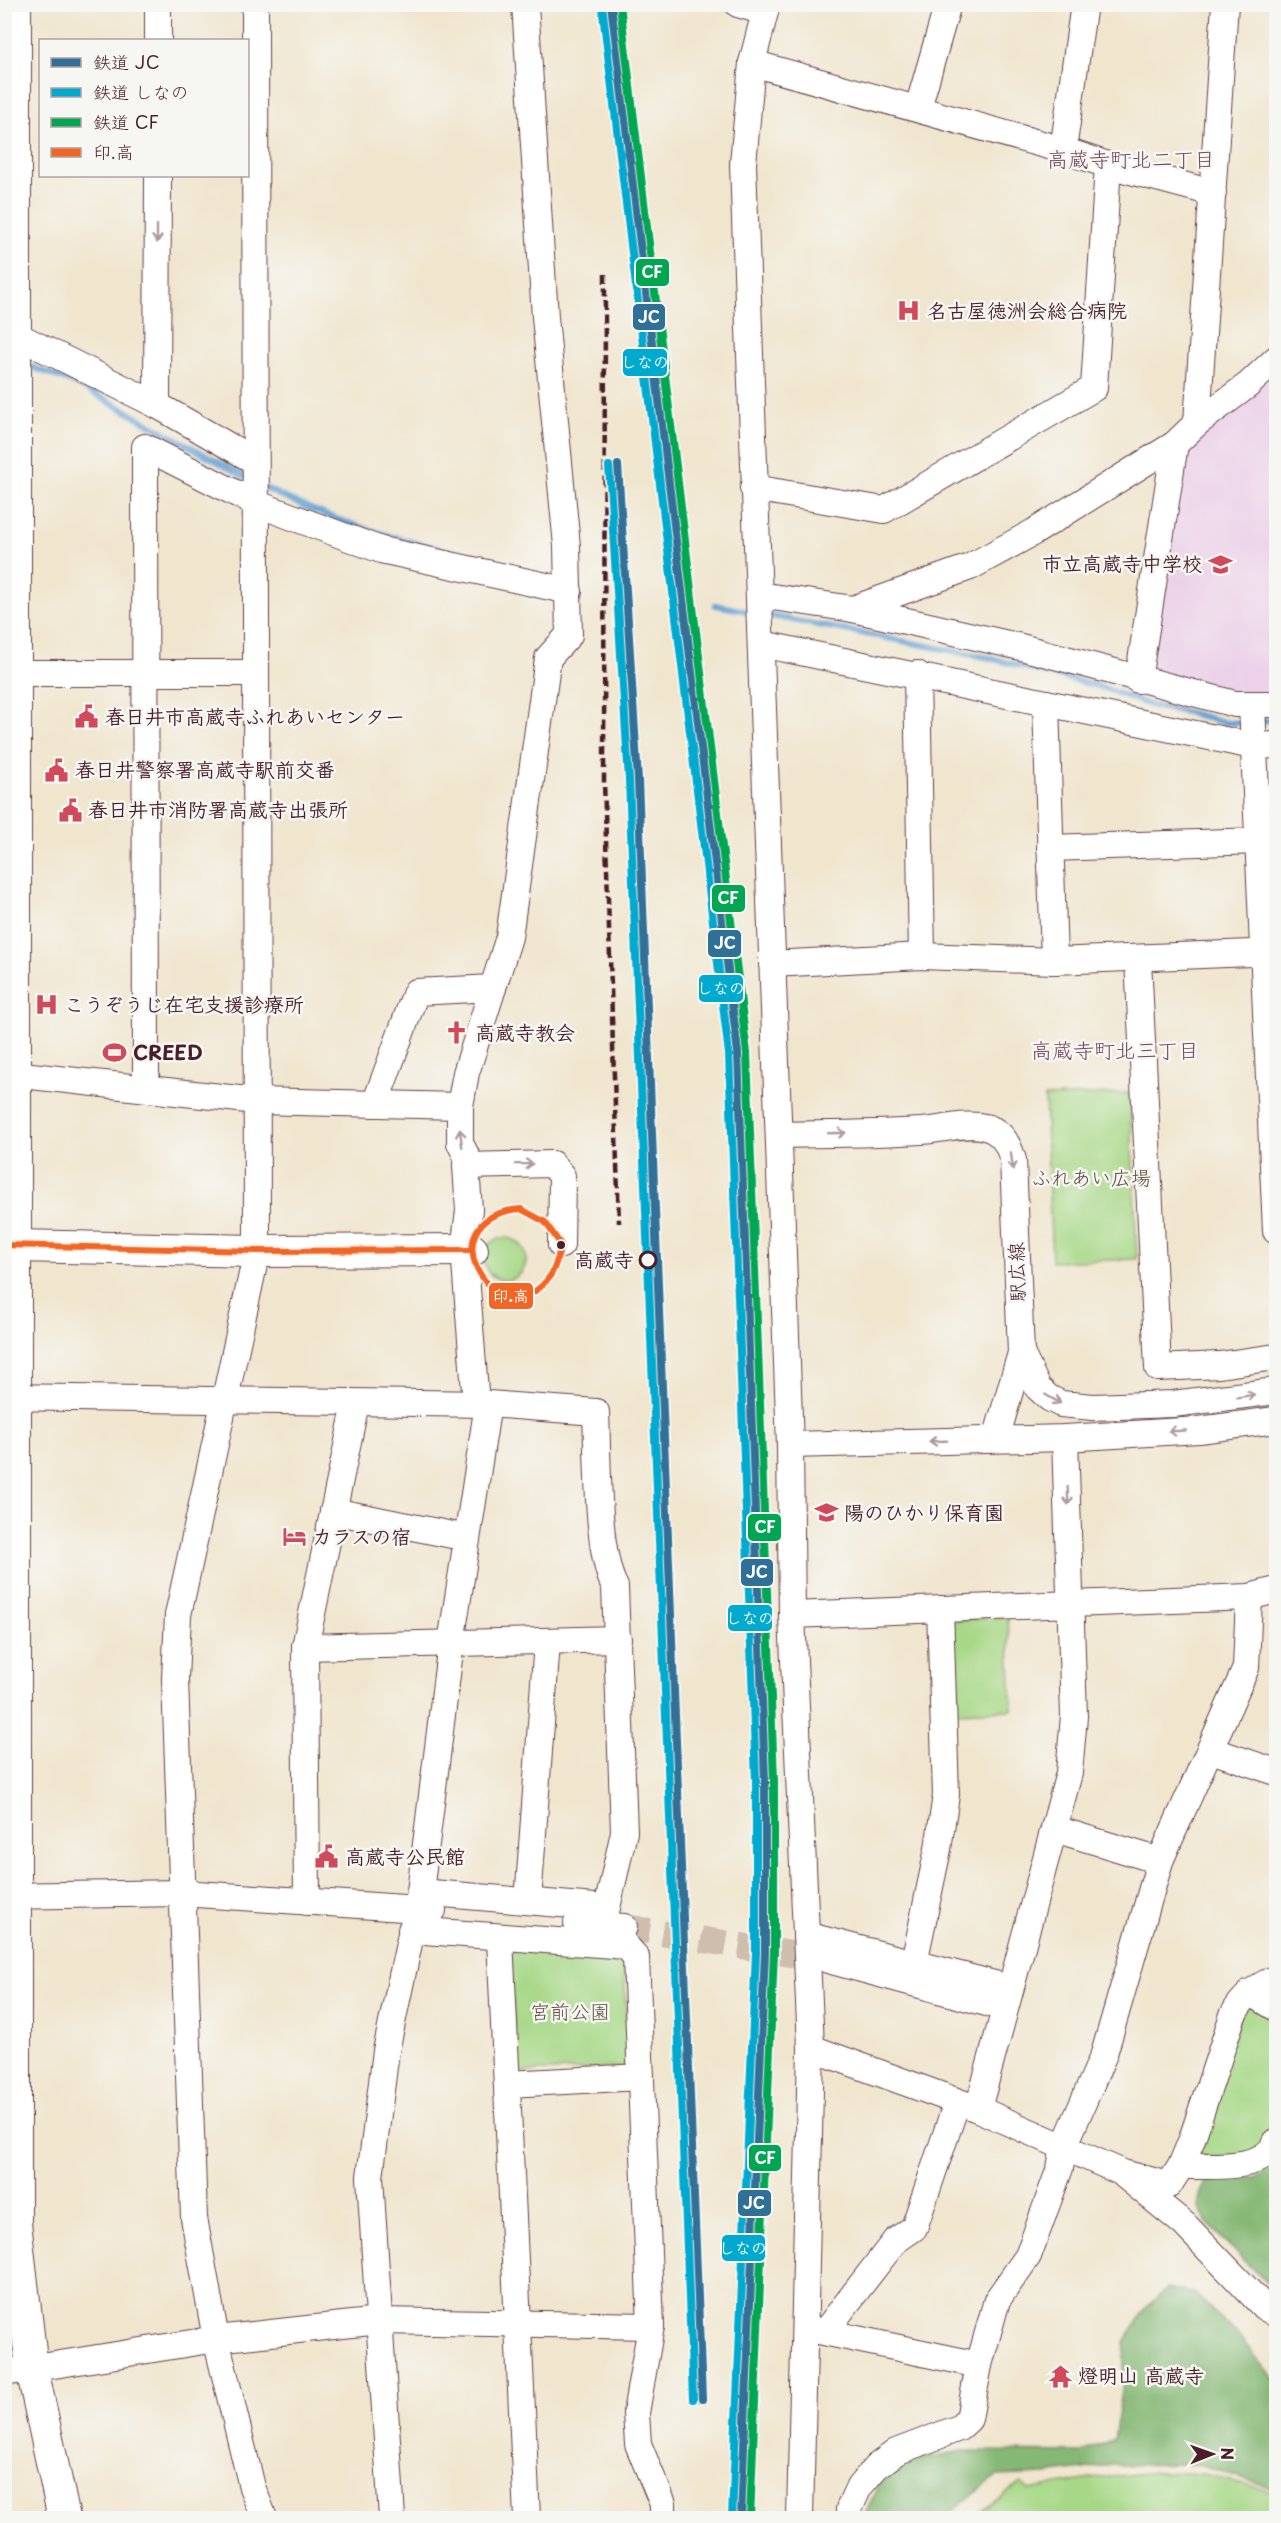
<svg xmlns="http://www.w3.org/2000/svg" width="1281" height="2523" font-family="'Playpen Sans','Klee One',sans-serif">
	<rect width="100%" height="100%" fill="#f6f6f2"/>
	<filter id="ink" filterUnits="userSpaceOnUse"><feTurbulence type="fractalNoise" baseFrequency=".0167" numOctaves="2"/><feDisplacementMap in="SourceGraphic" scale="12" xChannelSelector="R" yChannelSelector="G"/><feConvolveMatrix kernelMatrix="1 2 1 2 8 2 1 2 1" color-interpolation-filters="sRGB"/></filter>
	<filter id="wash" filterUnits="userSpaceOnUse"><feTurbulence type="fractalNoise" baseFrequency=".008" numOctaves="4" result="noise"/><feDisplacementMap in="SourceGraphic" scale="24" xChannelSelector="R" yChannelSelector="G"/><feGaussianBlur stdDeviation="1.35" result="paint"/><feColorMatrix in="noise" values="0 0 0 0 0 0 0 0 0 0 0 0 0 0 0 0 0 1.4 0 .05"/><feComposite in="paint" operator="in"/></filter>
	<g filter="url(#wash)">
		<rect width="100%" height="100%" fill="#f0e5cd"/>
		<!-- built -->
		<polygon fill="#ecd1e9" points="1276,371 1276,697 1248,698 1146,674 1180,453"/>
		<!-- green -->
		<g fill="#a7d887" stroke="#787c59" stroke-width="1.5">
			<polygon points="1130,1093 1137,1259 1052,1262 1045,1097"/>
			<circle cx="505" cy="1259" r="21"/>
			<polygon points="1008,1617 1012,1710 953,1712 949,1627 955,1620"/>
			<polygon points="516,1946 619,1955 624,1961 628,2062 623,2068 523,2072 516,2066 510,1952"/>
			<path d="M1244,2005L1276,2010C1276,2039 1281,2148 1252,2155C1235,2159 1208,2156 1191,2156Z"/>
			<polygon points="1156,2472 1203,2474 1268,2490 1276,2493 1276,2518 972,2518 1021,2483 1029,2490 1091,2479"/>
		</g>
		<!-- forest -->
		<g fill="#85b874" stroke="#686c50" stroke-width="1.5">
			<path d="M1276,2163V2291C1261,2276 1203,2226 1199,2207C1197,2198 1203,2189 1207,2180L1227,2176L1256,2177Z"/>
			<polygon points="1166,2289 1194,2293 1236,2333 1276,2381 1276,2489 1198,2464 1112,2465 1045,2474 996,2476 944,2518 864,2518 878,2485 913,2460 963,2451 1082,2452 1114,2439 1122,2392 1125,2342 1145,2309"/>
		</g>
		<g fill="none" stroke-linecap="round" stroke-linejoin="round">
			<!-- stream -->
			<g stroke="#63a0d4" stroke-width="6">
				<polyline points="24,364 79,385 249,479"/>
				<path d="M263,487C330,522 402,541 475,557"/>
				<polyline points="715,605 753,612"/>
				<polyline points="766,615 990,658 1104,688 1152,706 1186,712 1227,723 1246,722"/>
				<polyline points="1259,721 1276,720"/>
			</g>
		</g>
	</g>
	<g filter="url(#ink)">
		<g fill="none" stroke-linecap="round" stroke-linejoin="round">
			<!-- minor-tunnel -->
			<polyline stroke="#cfbdad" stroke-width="26" stroke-dasharray="26 13" stroke-linecap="butt" points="624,1927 828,1960"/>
			<defs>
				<g id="minor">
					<polyline points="255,4 257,1251 178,1615 175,1679 194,2218 216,2339 252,2487 264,2518"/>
					<polyline points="738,4 765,12"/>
					<polyline points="767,4 752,63 743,164 790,1445 792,1615 811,2048 800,2518"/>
					<polyline points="158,40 158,4"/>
					<polyline points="752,63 1063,150 1108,165 1213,193"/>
					<polyline points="918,108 948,4"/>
					<polyline points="1063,150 1084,4"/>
					<polyline points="4,331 14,334 157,405 255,461"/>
					<polyline points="157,405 158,176"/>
					<polyline points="1197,423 1225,4"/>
					<polyline points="753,488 884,510 1094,388 1108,165"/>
					<polyline points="759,595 853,609 1021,647 1235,704 1276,704"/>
					<polyline points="853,609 970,567 1034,532 1175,444 1197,423 1248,385 1276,359"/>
					<polyline points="762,644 1253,746 1276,745"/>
					<polyline points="4,673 256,673"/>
					<polyline points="917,674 922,956"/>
					<polyline points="1138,680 1175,444"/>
					<polyline points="1046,703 1054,961"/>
					<polyline points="1252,705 1276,1231"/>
					<polyline points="1050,848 1258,841"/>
					<polyline points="1138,959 1158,1368 1219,1365 1276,1357"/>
					<polyline points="772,964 922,956 1054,961 1276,952"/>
					<polyline points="4,1073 257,1101 460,1106"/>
					<polyline points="146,1088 145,447 255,503 381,550 569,591"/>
					<polyline points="375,1104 416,992 493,988"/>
					<path d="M779,1135C826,1134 874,1134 921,1131C941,1130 966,1122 985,1127C1002,1131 1009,1145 1013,1160L1021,1353L1038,1388L1049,1398L1061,1404L1093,1407L1173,1404L1276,1391"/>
					<polyline points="466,1166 552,1164 562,1176 561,1245"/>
					<path d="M4,1397L488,1404L596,1412C598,1455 596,1552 615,1587L624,1832L607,1908L420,1892"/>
					<polyline points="476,1404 464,1250 469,1210 466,1166 467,1157 460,1143 460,1106 466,1073 509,937 548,658 569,635 567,546 545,317 525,4"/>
					<polyline points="996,1439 1021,1353"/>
					<polyline points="790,1445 1065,1438 1199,1430 1276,1420"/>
					<polyline points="333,1511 467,1538"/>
					<polyline points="792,1615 1249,1597 1276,1590"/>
					<polyline points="305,1647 618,1639"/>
					<polyline points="1211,1750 1276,1772"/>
					<polyline points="1055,1829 1160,1861"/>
					<polyline points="4,1896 182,1893 433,1910"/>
					<polyline points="528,1901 547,1642"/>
					<polyline points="307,1902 305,1647 356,1403"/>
					<polyline points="577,1923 624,1927"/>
					<polyline points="411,1930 626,1946 636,1957 651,2326 636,2413 638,2444 663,2504 663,2518"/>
					<polyline points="806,1935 1010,1988"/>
					<polyline points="500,1938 527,2518"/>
					<polyline points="828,1960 1005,2008"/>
					<polyline points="914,1963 938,1849 946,1795 940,1609"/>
					<polyline points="1250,1992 1276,2008"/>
					<path d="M811,2048L978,2109L1123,2173L1169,2185L1181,2166C1210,2165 1263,2172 1276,2142"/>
					<polyline points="507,2084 641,2077"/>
					<polyline points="978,2109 1069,1773 1074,1716 1065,1438"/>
					<path d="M1181,2166L1192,2139L1233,2015C1242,1998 1254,1988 1272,1980"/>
					<polyline points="1125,2176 1184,2224 1264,2307 1276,2314"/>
					<polyline points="805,2328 979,2365 997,2300 1028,2256 1060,2168 1064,2147 1104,2054 1160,1861 1246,1668 1249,1597"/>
					<polyline points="828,2332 830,2325 895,2241 914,2228 957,2102"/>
					<polyline points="4,2373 216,2339 379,2321 651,2326"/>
					<polyline points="392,2518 370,2177 386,2051 420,1892 451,1643 488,1404"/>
					<polyline points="850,2518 849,2509 859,2487 876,2467 896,2452 959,2428 969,2419 979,2365"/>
				</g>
				<g id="major">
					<polyline points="15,4 15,2223 32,2369 64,2518"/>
					<polyline points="16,1246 257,1251 472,1250"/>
				</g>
			</defs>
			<!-- minor casing -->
			<use href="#minor" stroke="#633d43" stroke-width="28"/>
			<!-- major casing -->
			<use href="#major" stroke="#633d43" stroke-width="34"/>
			<!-- minor -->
			<use href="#minor" stroke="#fff" stroke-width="26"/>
			<!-- major -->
			<use href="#major" stroke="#fff" stroke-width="32"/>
			<!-- rail -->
			<polyline stroke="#4a1f2b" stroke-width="4.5" stroke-dasharray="9 4.5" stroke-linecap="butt" points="605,274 604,781 619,1223"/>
			<defs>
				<g id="bus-1">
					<path d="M521,1209L545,1222L561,1245C558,1255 556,1268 550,1276C500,1346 420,1217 521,1209Z"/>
					<polyline points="4,1245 257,1251 472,1250"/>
				</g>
			</defs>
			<!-- bus-1 casing -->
			<use href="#bus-1" stroke="#f6f6f2" stroke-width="10"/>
			<!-- bus-1 -->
			<use href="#bus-1" stroke="#f26522" stroke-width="6"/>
			<defs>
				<g id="rail-1">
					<polyline points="611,4 738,1053 765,1781 765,1952 741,2518"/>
					<polyline points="618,465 638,780 702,2399"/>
				</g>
				<g id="rail-2">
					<polyline points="602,5 729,1054 756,1781 756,1952 732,2518"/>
					<polyline points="609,466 629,780 693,2399"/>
				</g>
				<polyline id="rail-3" points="620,4 747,1053 774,1781 774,1952 750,2518"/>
			</defs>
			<!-- rail-1 casing -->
			<use href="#rail-1" stroke="#f6f6f2" stroke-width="12"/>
			<!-- rail-2 casing -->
			<use href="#rail-2" stroke="#f6f6f2" stroke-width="12"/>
			<!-- rail-3 casing -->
			<use href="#rail-3" stroke="#f6f6f2" stroke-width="12"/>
			<!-- rail-1 -->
			<use href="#rail-1" stroke="#307097" stroke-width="8"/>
			<!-- rail-2 -->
			<use href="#rail-2" stroke="#00a9ce" stroke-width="8"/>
			<!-- rail-3 -->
			<use href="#rail-3" stroke="#00a651" stroke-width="8"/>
		</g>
		<!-- one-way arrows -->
		<defs><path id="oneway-shaft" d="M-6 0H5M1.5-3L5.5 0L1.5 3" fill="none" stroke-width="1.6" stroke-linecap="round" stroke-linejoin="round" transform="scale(1.5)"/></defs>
		<g stroke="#ae9aa0">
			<use href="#oneway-shaft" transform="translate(157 234) rotate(90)"/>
			<use href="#oneway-shaft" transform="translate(837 1133) rotate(-2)"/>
			<use href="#oneway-shaft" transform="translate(461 1138) rotate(-98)"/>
			<use href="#oneway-shaft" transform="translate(1012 1161) rotate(82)"/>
			<use href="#oneway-shaft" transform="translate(524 1164) rotate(-1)"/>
			<use href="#oneway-shaft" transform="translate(1246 1396) rotate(-9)"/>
			<use href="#oneway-shaft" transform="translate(1053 1399) rotate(30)"/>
			<use href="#oneway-shaft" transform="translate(1177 1431) rotate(177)"/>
			<use href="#oneway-shaft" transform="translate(938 1441) rotate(178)"/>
			<use href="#oneway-shaft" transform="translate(1068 1496) rotate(88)"/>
		</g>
	</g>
	<!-- icons -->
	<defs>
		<symbol id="hospital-bare" viewBox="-9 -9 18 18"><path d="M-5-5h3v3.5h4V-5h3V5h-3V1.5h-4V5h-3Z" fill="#d1495b" stroke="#f6f6f2" stroke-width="2.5" paint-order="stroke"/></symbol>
		<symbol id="school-bare" viewBox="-9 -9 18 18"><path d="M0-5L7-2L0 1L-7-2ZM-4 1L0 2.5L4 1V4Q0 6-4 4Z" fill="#d1495b" stroke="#f6f6f2" stroke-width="2.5" paint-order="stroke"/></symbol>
		<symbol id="civic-bare" viewBox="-9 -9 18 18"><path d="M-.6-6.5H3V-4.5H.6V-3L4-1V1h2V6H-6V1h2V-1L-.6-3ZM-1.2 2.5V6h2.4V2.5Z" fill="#d1495b" stroke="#f6f6f2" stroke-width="2.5" paint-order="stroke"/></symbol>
		<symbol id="church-bare" viewBox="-9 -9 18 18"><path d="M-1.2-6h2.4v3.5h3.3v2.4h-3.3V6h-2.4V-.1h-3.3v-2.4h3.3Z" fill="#d1495b" stroke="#f6f6f2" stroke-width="2.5" paint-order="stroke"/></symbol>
		<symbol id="stadium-bare" viewBox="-9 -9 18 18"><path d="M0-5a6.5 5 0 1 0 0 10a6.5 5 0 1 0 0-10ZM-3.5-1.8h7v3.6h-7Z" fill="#d1495b" stroke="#f6f6f2" stroke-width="2.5" paint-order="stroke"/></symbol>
		<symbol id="hotel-bare" viewBox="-9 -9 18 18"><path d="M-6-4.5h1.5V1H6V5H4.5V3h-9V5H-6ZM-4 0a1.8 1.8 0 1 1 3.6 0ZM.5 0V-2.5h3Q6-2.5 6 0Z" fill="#d1495b" stroke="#f6f6f2" stroke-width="2.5" paint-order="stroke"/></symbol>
		<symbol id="temple-bare" viewBox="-9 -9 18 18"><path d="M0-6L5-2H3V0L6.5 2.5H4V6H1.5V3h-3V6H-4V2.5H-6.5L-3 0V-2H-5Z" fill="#d1495b" stroke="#f6f6f2" stroke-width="2.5" paint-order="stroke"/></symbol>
	</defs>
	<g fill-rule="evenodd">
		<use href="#hospital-bare" x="892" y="294" width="33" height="33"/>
		<use href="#school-bare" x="1204" y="548" width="33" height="33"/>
		<use href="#civic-bare" x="70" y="700" width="33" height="33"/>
		<use href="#civic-bare" x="40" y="754" width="33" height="33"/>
		<use href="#civic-bare" x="54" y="794" width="33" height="33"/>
		<use href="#hospital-bare" x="30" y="988" width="33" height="33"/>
		<use href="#church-bare" x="440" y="1016" width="33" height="33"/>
		<use href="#stadium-bare" x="98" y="1036" width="33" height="33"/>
		<use href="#school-bare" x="810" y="1496" width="33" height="33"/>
		<use href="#hotel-bare" x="278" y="1520" width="33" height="33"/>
		<use href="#civic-bare" x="310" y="1840" width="33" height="33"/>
		<use href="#temple-bare" x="1044" y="2360" width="33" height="33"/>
	</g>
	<!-- markers -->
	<circle fill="#4a1f2b" stroke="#f6f6f2" stroke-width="2" cx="561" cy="1245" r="5"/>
	<circle fill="#f6f6f2" stroke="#4a1f2b" stroke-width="3" cx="648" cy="1260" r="8"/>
	<g text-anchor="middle" stroke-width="5" stroke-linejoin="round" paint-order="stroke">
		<!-- poi labels -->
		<g font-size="20" font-weight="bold" fill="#4a1f2b" stroke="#f6f6f2" text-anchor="start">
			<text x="927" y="318">名古屋徳洲会総合病院</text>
			<text x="1202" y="571" text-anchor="end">市立高蔵寺中学校</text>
			<text x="105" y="724">春日井市高蔵寺ふれあいセンター</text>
			<text x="75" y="777">春日井警察署高蔵寺駅前交番</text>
			<text x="88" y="817">春日井市消防署高蔵寺出張所</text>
			<text x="64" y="1012">こうぞうじ在宅支援診療所</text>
			<text x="475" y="1040">高蔵寺教会</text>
			<text x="133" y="1060">CREED</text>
			<text x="844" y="1520">陽のひかり保育園</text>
			<text x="312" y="1544">カラスの宿</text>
			<text x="345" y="1864">高蔵寺公民館</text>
			<text x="1078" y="2383">燈明山 高蔵寺</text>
		</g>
		<!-- park labels -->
		<g font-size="20" fill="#614d42" stroke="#f6f6f2">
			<text x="1091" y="1185">ふれあい広場</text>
			<text x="570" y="2019">宮前公園</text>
		</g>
		<!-- stop labels -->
		<g font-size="20" font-weight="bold" fill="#4a1f2b" stroke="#f6f6f2" text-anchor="end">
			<text x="634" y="1267">高蔵寺</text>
		</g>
		<!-- street labels -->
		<g font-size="20" fill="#4a1f2b" stroke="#f6f6f2">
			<text transform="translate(1017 1272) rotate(-92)" y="7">駅広線</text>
		</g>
		<!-- neighbourhood labels -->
		<g font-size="21" fill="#76495e" stroke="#f6f6f2">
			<text x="1131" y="167">高蔵寺町北二丁目</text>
			<text x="1115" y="1058">高蔵寺町北三丁目</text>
		</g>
	</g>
	<g stroke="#f6f6f2" stroke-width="2">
		<rect x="635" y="258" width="35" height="29" rx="6" fill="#00a651"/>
		<rect x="632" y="303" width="34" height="28" rx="6" fill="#307097"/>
		<rect x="622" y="348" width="46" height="29" rx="6" fill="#00a9ce"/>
		<rect x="711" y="884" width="35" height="29" rx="6" fill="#00a651"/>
		<rect x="707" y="929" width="35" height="29" rx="6" fill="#307097"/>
		<rect x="698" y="974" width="46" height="29" rx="6" fill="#00a9ce"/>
		<rect x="488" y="1282" width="46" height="28" rx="6" fill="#f26522"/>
		<rect x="747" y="1513" width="35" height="29" rx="6" fill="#00a651"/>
		<rect x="740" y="1558" width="34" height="29" rx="6" fill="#307097"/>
		<rect x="727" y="1604" width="46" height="28" rx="6" fill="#00a9ce"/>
		<rect x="748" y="2144" width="34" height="28" rx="6" fill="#00a651"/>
		<rect x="737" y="2189" width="35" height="28" rx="6" fill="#307097"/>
		<rect x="721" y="2234" width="45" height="28" rx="6" fill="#00a9ce"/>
	</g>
	<g font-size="16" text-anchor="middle" font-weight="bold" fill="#fff">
		<text x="652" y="278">CF</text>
		<text x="649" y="323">JC</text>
		<text x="645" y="368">しなの</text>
		<text x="728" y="904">CF</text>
		<text x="725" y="949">JC</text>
		<text x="721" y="994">しなの</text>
		<text x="511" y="1302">印.高</text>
		<text x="765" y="1533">CF</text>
		<text x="757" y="1578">JC</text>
		<text x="750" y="1624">しなの</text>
		<text x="765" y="2164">CF</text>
		<text x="754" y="2209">JC</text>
		<text x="743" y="2254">しなの</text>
	</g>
	<!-- margin -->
	<rect width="1281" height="2523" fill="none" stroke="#f6f6f2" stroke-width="24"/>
	<!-- legend -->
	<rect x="39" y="39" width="210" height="138" fill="#f6f6f2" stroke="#b1a0a2" stroke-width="1.5"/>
	<rect x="51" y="58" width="30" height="9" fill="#307097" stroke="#b1a0a2" stroke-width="1.5"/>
	<text x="93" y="69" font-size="18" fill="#4a1f2b">鉄道 JC</text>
	<rect x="51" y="88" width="30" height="9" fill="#00a9ce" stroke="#b1a0a2" stroke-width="1.5"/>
	<text x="93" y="99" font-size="18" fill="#4a1f2b">鉄道 しなの</text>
	<rect x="51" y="118" width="30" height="9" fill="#00a651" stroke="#b1a0a2" stroke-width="1.5"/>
	<text x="93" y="129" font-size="18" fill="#4a1f2b">鉄道 CF</text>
	<rect x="51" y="148" width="30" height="9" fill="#f26522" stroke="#b1a0a2" stroke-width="1.5"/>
	<text x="93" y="159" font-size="18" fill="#4a1f2b">印.高</text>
	<!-- north arrow -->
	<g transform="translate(1212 2454) rotate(89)" stroke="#f6f6f2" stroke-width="4.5" paint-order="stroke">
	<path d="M0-4.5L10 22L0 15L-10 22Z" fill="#4a1f2b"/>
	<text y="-9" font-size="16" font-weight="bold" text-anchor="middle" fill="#4a1f2b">N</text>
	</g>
</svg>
